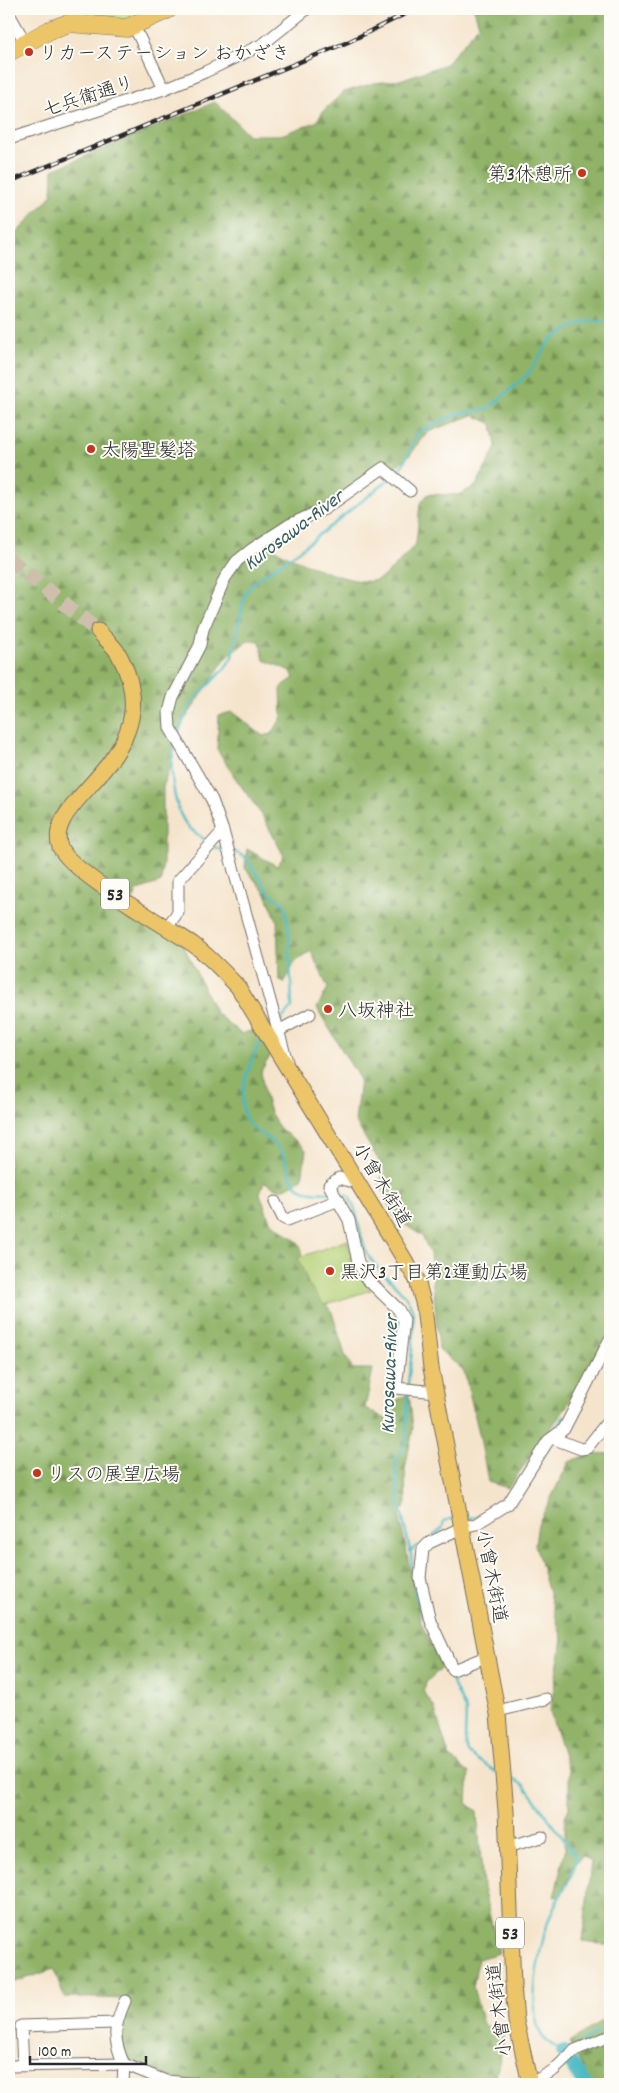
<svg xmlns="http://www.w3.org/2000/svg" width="619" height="2093" font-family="Dekko,'Klee One',sans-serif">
	<defs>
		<pattern id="grass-tufts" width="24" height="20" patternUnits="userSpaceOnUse" patternTransform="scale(1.25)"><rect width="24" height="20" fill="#b5d177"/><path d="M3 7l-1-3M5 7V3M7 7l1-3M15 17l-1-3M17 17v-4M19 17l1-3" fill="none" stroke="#9cb467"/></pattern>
		<pattern id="forest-firs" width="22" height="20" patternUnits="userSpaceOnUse" patternTransform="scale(1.25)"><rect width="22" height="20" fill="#90b368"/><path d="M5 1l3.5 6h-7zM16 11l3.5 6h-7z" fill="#769256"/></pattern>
	</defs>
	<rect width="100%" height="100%" fill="#fdfcf7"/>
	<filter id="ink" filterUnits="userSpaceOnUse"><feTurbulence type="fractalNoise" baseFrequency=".02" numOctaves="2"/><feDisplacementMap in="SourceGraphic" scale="10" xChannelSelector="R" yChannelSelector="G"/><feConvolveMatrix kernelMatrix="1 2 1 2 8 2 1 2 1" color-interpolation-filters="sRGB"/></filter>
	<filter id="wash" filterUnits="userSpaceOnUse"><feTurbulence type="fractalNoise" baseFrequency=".0096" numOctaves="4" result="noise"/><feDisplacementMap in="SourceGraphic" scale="20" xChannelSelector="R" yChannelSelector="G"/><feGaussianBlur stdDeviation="1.12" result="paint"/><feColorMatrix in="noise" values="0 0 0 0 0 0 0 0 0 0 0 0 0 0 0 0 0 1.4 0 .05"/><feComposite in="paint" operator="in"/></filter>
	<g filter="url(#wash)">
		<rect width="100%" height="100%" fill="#f5e4cc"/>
		<!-- grass -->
		<polygon fill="url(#grass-tufts)" stroke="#707e51" points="96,9 136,9 141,16 126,22 96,16 93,12"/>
		<!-- forest -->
		<g fill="url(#forest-firs)" stroke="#5e6f4a" fill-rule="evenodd">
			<path d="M474,9H610V1326L591,1372L508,1488L488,1482L480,1437L464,1371L439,1349L430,1253L422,1236L395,1218L379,1182L385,1171L355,1121L360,1080L317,1008L328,988L311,951L295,962L284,983L279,979L277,920L266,894L245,868L247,849L277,866L284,856L262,815L236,779L217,749L219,715L232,712L263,736L272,734L282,717L281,687L294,678L291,671L264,660L260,641H247L225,659L174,736V755L163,787V862L161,882L138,890L127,913L182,942L215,1012L241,1034L256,1029L272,1053L261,1071C264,1090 266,1111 279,1127C285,1135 298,1140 306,1150L302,1179L281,1190L264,1182L260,1194L270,1221L299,1243L315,1291L332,1312L345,1355L352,1369H373L365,1408L393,1423L397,1400L409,1394L413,1428L405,1469L406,1504L399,1515L421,1623L442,1668L427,1681L423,1691L434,1707L449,1756L469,1773L467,1803L477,1811L483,1888L499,1953L478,1959L473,1987L483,2025L504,2032L503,2046L494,2084H227L185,2081L139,2068L126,2058L122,2040L128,1999L64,1997L54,1969L9,1984V241L52,195L53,170L215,102L249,135H281L316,122L324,110L344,92L374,83L400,80L446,64L479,25ZM473,415L492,424L496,447L476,486L458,495L428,494L420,504L416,544C406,553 390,574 379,579C357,590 289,557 268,546L287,522L324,512L366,472L392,469L410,455L428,432Z"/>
			<polygon points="591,1453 610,1454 610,1945 583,1941 591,1861 583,1856 573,1865 561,1896 554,1897 565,1852 565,1817 569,1808 569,1772 550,1712 562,1639 535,1544 538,1524 569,1462"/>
			<polygon points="610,2016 610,2084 591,2084 569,2042"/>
		</g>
		<!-- pitch -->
		<polygon fill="#b5d177" stroke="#707e51" points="347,1240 354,1264 371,1290 324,1305 309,1285 298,1258"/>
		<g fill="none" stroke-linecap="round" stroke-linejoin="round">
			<!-- stream -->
			<g stroke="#4ab9c2" stroke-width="2.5">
				<polyline points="395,474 404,463 418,432 457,414 488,409 528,374 550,341 575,325 589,321 610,320"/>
				<polyline points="178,734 191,703 225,668 232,657 245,594 253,583 300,550 391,478"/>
				<path d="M175,744C168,763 173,803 184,821C190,831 199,835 208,842"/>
				<polyline points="214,847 225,851"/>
				<polyline points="233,851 245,857 270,894 285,905 289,932 292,1007 279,1022"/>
				<path d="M262,1037C252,1058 232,1103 249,1124C256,1133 270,1136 281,1151C289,1163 289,1186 306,1191C313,1193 322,1192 329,1193"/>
				<path d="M337,1194L348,1195C361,1216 357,1232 367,1253C376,1272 399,1284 409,1302C420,1320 409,1364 408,1385"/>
				<polyline points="408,1393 406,1443 395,1464 400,1507 411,1555 416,1597 424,1619"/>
				<polyline points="551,1433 565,1416"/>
				<polyline points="465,1518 479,1517"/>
				<polyline points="434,1535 442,1529 444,1521 454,1518"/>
				<polyline points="410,1551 421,1544"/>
				<polyline points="430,1634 466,1711 465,1738 468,1753 496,1772"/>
				<path d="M508,1777L524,1785L576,1856C576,1873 563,1890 555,1905C541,1933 525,2008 542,2036C547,2043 556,2047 563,2052L570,2049"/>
				<polyline points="581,2042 610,2025"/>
			</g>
			<!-- river -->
			<polyline stroke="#4ab9c2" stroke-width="14" points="563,2052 585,2084"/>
		</g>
	</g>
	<g filter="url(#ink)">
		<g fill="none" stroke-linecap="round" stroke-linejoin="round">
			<!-- major-tunnel -->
			<polyline stroke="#cdbfac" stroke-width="15" stroke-dasharray="15 8" stroke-linecap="butt" points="9,559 98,631"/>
			<defs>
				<g id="minor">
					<polyline points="9,14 25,42"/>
					<polyline points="134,26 164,89"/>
					<polyline points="9,139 164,89 205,72 263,44 307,9"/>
					<polyline points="167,927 178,912 178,881 223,831"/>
					<polyline points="280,1030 310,1014"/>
					<polyline points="287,1062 223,831 212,800 170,728 169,712 173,697 200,645 203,629 225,578 237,561 252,549 289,525 326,508 383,468 410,491"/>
					<polyline points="360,1184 339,1178 329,1185 349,1220 358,1262 366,1278 398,1309 404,1320 396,1388 437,1392"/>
					<polyline points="275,1202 283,1218 287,1220 339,1200"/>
					<polyline points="552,1438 581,1449 587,1448 608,1421"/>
					<polyline points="488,1656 453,1670 430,1620 420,1578 423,1549 429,1543 463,1527 476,1524 508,1504 548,1441 564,1429 610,1339"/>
					<polyline points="498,1711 546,1699"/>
					<polyline points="506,1847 542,1837"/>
					<path d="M125,2001C114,2026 112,2038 124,2064L166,2081L201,2084"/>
					<polyline points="23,2065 21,2026 115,2023"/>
					<polyline points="9,2066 124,2064 123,2084"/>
					<polyline points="530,2084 554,2070 575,2050 610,2036"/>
				</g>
				<path id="major" d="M98,631C104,638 113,645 118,653C176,756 41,797 60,847C71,873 166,926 194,945C210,957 224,972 238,987L417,1280L424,1306L431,1368L498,1714L506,1811L513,1985L516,2021L530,2084"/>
				<polyline id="highway" points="9,52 50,30 69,23 127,28 169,9"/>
			</defs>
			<!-- minor casing -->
			<use href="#minor" stroke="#726c63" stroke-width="13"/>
			<!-- major casing -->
			<use href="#major" stroke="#726c63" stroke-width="17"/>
			<!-- highway casing -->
			<use href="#highway" stroke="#726c63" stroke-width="19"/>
			<!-- minor -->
			<use href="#minor" stroke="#fff" stroke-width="11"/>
			<!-- major -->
			<use href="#major" stroke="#edc569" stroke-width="15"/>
			<!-- highway -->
			<use href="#highway" stroke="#edc569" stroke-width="18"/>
			<defs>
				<polyline id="rail" points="9,182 348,42 415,9"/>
			</defs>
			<!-- rail casing -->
			<use href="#rail" stroke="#2b2b2b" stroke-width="4.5"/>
			<!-- rail -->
			<use href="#rail" stroke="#fdfcf7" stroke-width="2.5" stroke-dasharray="8" stroke-linecap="butt"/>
		</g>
	</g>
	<!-- markers -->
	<g fill="#c8321e" stroke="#fdfcf7" stroke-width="2">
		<circle cx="29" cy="52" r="5"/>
		<circle cx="582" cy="173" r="5"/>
		<circle cx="91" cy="449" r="5"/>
		<circle cx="328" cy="1009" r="5"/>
		<circle cx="330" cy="1271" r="5"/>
		<circle cx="37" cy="1473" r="5"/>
	</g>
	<g text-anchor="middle" stroke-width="4" stroke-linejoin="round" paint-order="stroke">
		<!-- shield labels -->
		<g fill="#fdfcf7" stroke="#6a6a68" stroke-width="1">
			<rect x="101" y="878.5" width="28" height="31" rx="4"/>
			<rect x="496" y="1917.5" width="28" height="31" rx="4"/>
		</g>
		<g font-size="18" font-weight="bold" fill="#2b2b2b">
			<text x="115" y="900">53</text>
			<text x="510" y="1939">53</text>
		</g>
		<!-- poi labels -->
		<g font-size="19" fill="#2b2b2b" stroke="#fdfcf7" text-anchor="start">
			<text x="39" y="59">リカーステーション おかざき</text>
			<text x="572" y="180" text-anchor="end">第3休憩所</text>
			<text x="101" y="456">太陽聖髪塔</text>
			<text x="338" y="1016">八坂神社</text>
			<text x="340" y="1278">黒沢3丁目第2運動広場</text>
			<text x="47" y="1480">リスの展望広場</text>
		</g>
		<!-- street labels -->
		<g font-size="19" fill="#2b2b2b" stroke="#fdfcf7">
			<text transform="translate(88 95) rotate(-18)" y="7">七兵衛通り</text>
			<text transform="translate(383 1184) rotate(59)" y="7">小曾木街道</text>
			<text transform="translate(493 1576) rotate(79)" y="7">小曾木街道</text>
			<text transform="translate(498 2010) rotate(-97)" y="7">小曾木街道</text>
		</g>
		<!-- water labels -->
		<g font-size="20" font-style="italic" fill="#365d60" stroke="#fdfcf7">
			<text transform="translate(293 529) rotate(-37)" y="7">Kurosawa-River</text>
			<text transform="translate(388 1374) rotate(-88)" y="7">Kurosawa-River</text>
		</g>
	</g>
	<!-- margin -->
	<rect width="619" height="2093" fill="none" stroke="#fdfcf7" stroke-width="30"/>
	<!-- scale -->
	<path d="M30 2056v8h116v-8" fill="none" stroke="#2b2b2b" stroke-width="2.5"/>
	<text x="38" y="2056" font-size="15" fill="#2b2b2b" stroke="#fdfcf7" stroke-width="4" paint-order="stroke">100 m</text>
</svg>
